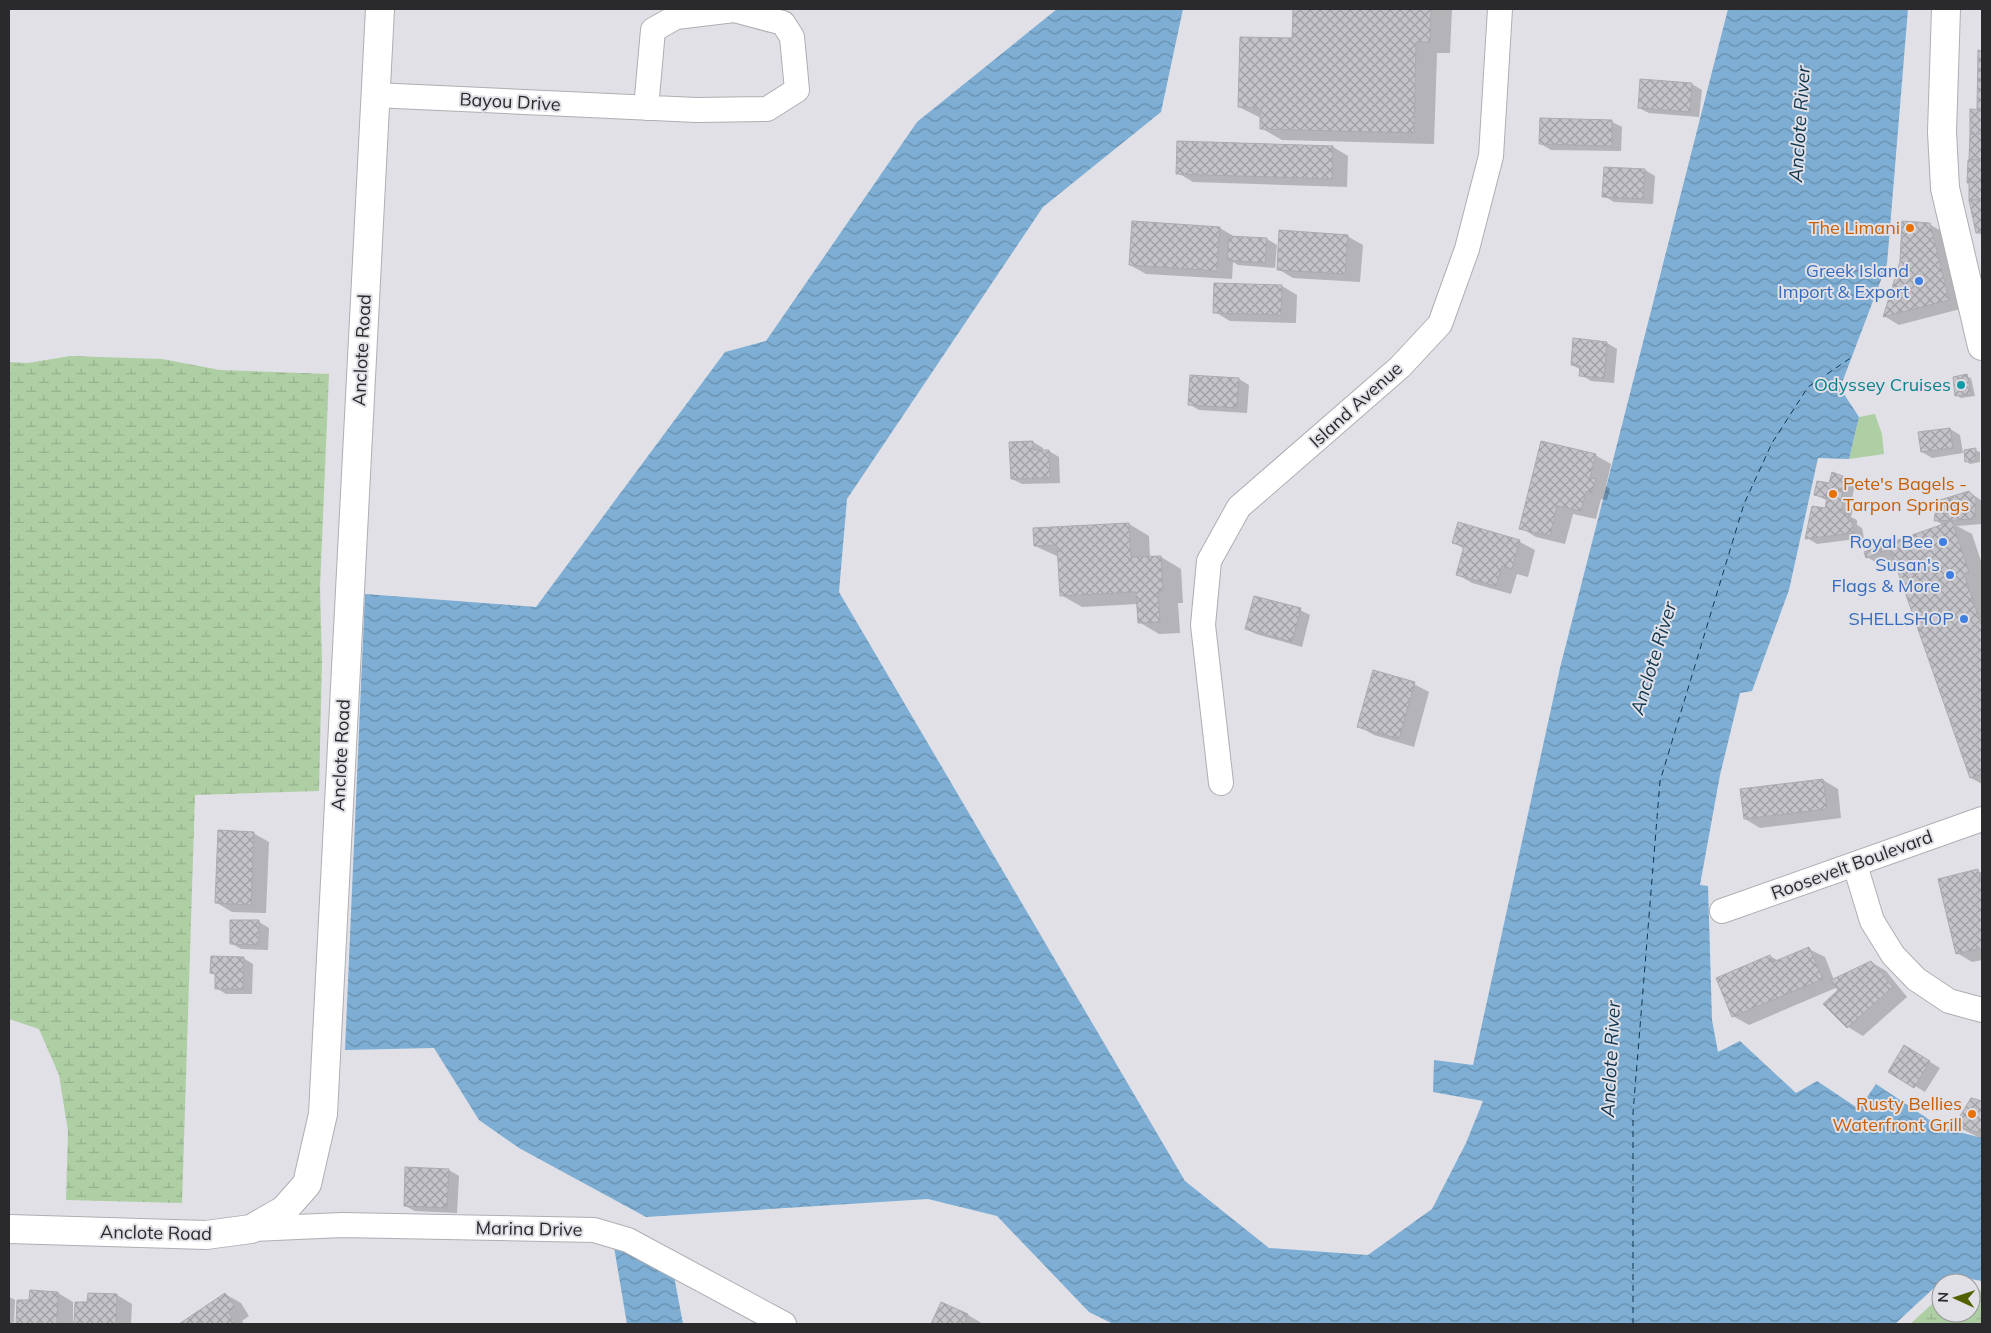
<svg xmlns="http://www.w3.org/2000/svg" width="1991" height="1333" font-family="Mulish,sans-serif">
	<defs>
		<pattern id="wetland-marsh" width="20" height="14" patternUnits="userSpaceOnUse" patternTransform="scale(1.25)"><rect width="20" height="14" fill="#aecea4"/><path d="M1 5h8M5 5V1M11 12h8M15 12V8" fill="none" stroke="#96b18d"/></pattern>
		<pattern id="water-waves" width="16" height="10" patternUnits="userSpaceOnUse" patternTransform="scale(1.25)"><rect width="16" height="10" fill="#7eaed4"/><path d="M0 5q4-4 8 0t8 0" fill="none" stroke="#678eac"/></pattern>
		<pattern id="building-cross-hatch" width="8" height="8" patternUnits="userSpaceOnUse" patternTransform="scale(1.25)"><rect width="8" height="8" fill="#c4c3c9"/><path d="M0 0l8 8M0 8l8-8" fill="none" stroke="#9f9fa3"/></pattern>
	</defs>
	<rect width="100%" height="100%" fill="#e0e0e6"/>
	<!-- wetland -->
	<g fill="url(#wetland-marsh)">
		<polygon points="70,356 162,359 220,370 329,374 320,588 322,661 319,791 195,795 182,1203 66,1200 68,1131 59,1075 39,1029 9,1019 9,362 28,363"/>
		<polygon points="1971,1289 1982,1291 1982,1324 1910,1324 1941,1296 1941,1313 1971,1313"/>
	</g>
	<!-- park -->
	<polygon fill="#aecea4" points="1875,414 1882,434 1884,454 1849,459 1859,417"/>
	<!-- water -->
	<g fill="url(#water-waves)">
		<polygon points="1057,9 1183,9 1161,112 1043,207 847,499 839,592 1185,1181 1269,1248 1368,1255 1432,1209 1466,1143 1483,1101 1433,1092 1434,1060 1473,1065 1560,668 1728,9 1908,9 1887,264 1840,388 1859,417 1849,459 1818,458 1789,590 1752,691 1740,693 1720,775 1700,885 1708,886 1712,1020 1718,1052 1740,1041 1796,1093 1817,1081 1859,1109 1876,1084 1940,1127 1982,1138 1982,1281 1948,1275 1895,1324 1113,1324 1089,1312 997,1216 928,1199 646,1217 519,1148 479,1120 434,1048 345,1050 365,594 536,607 725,352 766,341 917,122"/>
		<polygon points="614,1247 674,1276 683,1324 627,1324"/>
	</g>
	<!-- shadow -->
	<g fill="#0003">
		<polygon points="1294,9 1452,9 1450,53 1437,53 1434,144 1282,140 1261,128 1261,118 1239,107 1294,39"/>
		<polygon points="1979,52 1982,52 1982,235 1977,232 1982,111 1978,109"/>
		<polygon points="1692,84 1702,90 1699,117 1649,113 1639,108"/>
		<polygon points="1612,122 1622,127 1621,151 1551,150 1541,144"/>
		<polygon points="1333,147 1348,156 1347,187 1193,182 1178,173"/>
		<polygon points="1645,170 1655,176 1653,204 1614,202 1604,196"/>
		<polygon points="1929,224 1945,233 1964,308 1899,325 1884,316 1901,262"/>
		<polygon points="1220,228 1235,237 1267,239 1277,245 1275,268 1238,265 1233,262 1232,279 1146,274 1130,265"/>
		<polygon points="1347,236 1363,245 1360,282 1293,278 1278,269"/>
		<polygon points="1282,286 1297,295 1296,323 1230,321 1215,312"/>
		<polygon points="1607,343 1617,349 1614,383 1591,381 1581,375 1581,370 1572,365"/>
		<polygon points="1966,376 1971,378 1975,396 1961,398 1956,395"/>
		<polygon points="1239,379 1249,385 1247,413 1199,410 1189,404"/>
		<polygon points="1950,429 1960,435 1963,453 1932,458 1922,452 1920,433"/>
		<polygon points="1033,442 1043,448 1043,451 1049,451 1059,457 1060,483 1022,484 1012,479"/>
		<polygon points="1975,450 1980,452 1980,462 1970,464 1966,461"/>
		<polygon points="1595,455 1611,464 1606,486 1610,489 1607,500 1601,499 1596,519 1573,514 1565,544 1536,537 1521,528"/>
		<polygon points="1833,474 1855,484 1850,508 1853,509 1851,517 1857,520 1857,525 1862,528 1864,538 1817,544 1807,538 1827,510 1828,501 1816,495 1830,484"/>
		<polygon points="1969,492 1982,501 1982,524 1957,526 1972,534 1982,564 1982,784 1971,778 1897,565 1887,569 1867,557 1943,525 1935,520"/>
		<polygon points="1129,524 1149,536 1150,558 1161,557 1181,569 1183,603 1178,603 1180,633 1159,634 1139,622 1138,604 1082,607 1061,595 1059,557 1035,546"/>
		<polygon points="1459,524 1520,542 1535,550 1528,577 1517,574 1511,594 1472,583 1457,574 1464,549 1453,542"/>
		<polygon points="1300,610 1310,615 1302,647 1256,634 1246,629"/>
		<polygon points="1414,684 1429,692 1414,747 1374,735 1358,726"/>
		<polygon points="1823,780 1838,789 1841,818 1760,828 1745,819"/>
		<polygon points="253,833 269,842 266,913 232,912 217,903"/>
		<polygon points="1978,871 1982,873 1982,960 1972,962 1957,953"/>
		<polygon points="231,921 259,922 269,928 268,950 241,949 231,943"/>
		<polygon points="1809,949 1825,957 1834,980 1871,962 1886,971 1907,997 1863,1036 1848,1027 1825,1004 1840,990 1838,987 1749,1025 1733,1016 1770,956 1779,961"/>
		<polygon points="243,958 253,964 252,994 226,994 216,988 216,975 211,973"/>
		<polygon points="1905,1047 1940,1068 1925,1092 1890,1071"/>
		<polygon points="1972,1100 1982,1103 1982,1139 1956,1126"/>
		<polygon points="449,1170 459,1176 457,1213 415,1211 405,1206"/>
		<polygon points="31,1292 58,1293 73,1302 73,1322 75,1322 88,1303 117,1295 132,1304 131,1324 17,1324 18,1301 31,1301"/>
		<polygon points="225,1294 241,1303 249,1316 242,1321 244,1324 181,1324"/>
		<polygon points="9,1297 15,1300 14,1324 9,1324"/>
		<polygon points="942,1303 968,1315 983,1324 933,1324"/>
	</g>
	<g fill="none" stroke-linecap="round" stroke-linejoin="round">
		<!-- ferry -->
		<polyline stroke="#0f354f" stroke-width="1" stroke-dasharray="6 5" stroke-linecap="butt" points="1633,1324 1633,1113 1660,781 1744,504 1772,443 1808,387 1852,357"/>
	</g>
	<!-- building -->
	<g fill="url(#building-cross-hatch)" stroke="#aaaab0">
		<polygon points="1293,9 1431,9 1430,42 1416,42 1414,133 1260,129 1260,108 1238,107 1240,37 1292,38"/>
		<polygon points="1978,50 1982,51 1982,110 1977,109"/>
		<polygon points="1640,79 1692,83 1690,112 1638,108"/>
		<polygon points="1970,109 1982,110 1982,134 1970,134"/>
		<polygon points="1540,118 1612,120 1612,146 1539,144"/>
		<polygon points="1970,134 1982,134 1982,160 1969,160"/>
		<polygon points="1177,141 1333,146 1332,179 1176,174"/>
		<polygon points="1968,160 1982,160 1982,182 1967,183"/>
		<polygon points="1604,167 1645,169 1643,199 1602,197"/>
		<rect x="1969" y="182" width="13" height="18"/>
		<polygon points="1969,200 1982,200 1982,233 1976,233"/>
		<polygon points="1132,221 1220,227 1217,271 1129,265"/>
		<polygon points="1902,221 1930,223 1949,300 1883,317 1900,262"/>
		<polygon points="1279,230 1348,235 1345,274 1277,270"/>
		<polygon points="1229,236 1267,238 1265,263 1227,260"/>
		<polygon points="1214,283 1282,285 1281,315 1213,313"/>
		<polygon points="1573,338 1607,342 1604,378 1579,376 1580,366 1571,365"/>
		<polygon points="1967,374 1971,394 1955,396 1953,377"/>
		<polygon points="1190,375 1239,378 1237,408 1188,405"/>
		<polygon points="1950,428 1953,448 1921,452 1918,432"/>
		<polygon points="1033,441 1033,450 1049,450 1050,478 1011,479 1009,442"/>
		<polygon points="1541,441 1596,454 1590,478 1596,479 1592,493 1586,491 1581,511 1557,506 1550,536 1519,529"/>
		<polygon points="1976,448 1975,460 1965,462 1964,450"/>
		<polygon points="1832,472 1845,477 1841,501 1843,502 1841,513 1848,513 1848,520 1852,521 1854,533 1805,539 1812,506 1825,508 1827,498 1814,495 1817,481 1829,483"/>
		<polygon points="1969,491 1976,499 1975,519 1934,521 1937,501"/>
		<polygon points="1952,521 1969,572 1964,574 1982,627 1982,774 1970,778 1890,549 1866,558 1864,552"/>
		<polygon points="1458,522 1520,540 1512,569 1502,566 1496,586 1456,575 1464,546 1452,543"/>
		<polygon points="1129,523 1131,557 1161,556 1163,591 1158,592 1160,622 1138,623 1136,592 1060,596 1057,545 1034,546 1033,528"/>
		<polygon points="1254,596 1301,608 1292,642 1245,629"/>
		<polygon points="1373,670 1415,682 1399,739 1357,727"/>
		<polygon points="1823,779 1827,809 1744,819 1740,789"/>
		<polygon points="218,830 254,832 251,905 215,903"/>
		<polygon points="1978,869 1982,887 1982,948 1956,954 1938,879"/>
		<polygon points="230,920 259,920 259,945 230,944"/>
		<polygon points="1809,947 1823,979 1732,1017 1716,978 1770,955 1773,962"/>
		<polygon points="211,956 244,957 243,989 215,989 215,974 210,973"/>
		<polygon points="1871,961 1893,987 1847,1028 1823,1004 1838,990 1831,980"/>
		<polygon points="1904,1045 1930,1061 1914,1088 1888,1072"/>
		<polygon points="1971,1098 1982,1101 1982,1133 1954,1126"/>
		<polygon points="405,1167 449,1169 447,1208 404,1206"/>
		<polygon points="30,1290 58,1292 57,1324 16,1324 17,1300 29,1300"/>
		<polygon points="88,1293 117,1294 116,1324 74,1324 75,1302 87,1302"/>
		<polygon points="225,1293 235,1307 228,1312 236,1324 179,1324"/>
		<polygon points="941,1302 968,1314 964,1324 931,1324"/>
	</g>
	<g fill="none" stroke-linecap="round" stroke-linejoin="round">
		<defs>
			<g id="street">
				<polyline points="374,95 696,110 767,109 797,90 792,37 783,23 734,10 676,17 653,30 646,108"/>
				<polyline points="1221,783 1203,625 1209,561 1239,507 1400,367 1440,324 1467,249 1491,156 1500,9"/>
				<polyline points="1855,865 1872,921 1893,955 1916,979 1949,1001 1982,1010"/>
				<polyline points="1722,911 1982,819"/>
				<polyline points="251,1229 342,1225 594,1230 628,1240 784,1324"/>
			</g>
			<g id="secondary">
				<polyline points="1946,9 1942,132 1945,188 1982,346"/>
				<polyline points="9,1229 206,1235 251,1229 284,1210 307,1184 323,1114 380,9"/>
			</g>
		</defs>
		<!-- street casing -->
		<use href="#street" stroke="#aeaeb3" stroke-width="26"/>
		<!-- secondary casing -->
		<use href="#secondary" stroke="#aeaeb3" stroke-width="30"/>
		<!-- street -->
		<use href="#street" stroke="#fff" stroke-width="24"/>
		<!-- secondary -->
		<use href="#secondary" stroke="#fff" stroke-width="28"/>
	</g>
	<!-- markers -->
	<g fill="#e8710a" stroke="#e0e0e6" stroke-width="2">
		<circle cx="1910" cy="228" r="5"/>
		<circle cx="1833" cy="494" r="5"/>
		<circle cx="1972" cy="1114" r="5"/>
	</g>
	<g fill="#3f7fe0" stroke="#e0e0e6" stroke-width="2">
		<circle cx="1919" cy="281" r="5"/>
		<circle cx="1943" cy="542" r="5"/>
		<circle cx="1950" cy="575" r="5"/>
		<circle cx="1964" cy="619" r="5"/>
	</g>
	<circle fill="#0f9aa8" stroke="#e0e0e6" stroke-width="2" cx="1961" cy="385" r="5"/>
	<g text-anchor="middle" stroke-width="4" stroke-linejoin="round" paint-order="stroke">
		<!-- street labels -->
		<g font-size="18" fill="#2a2a2c" stroke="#e0e0e6">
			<text transform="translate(510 102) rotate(3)" y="6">Bayou Drive</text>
			<text transform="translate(362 350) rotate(-87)" y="6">Anclote Road</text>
			<text transform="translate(1356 405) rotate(-42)" y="6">Island Avenue</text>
			<text transform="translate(341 755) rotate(-87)" y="6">Anclote Road</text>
			<text transform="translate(1852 865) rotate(-20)" y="6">Roosevelt Boulevard</text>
			<text transform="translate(529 1229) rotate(1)" y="6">Marina Drive</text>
			<text transform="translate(156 1233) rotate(1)" y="6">Anclote Road</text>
		</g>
		<!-- food labels -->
		<g font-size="18" fill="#c56008" stroke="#e0e0e6" text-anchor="end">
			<text x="1900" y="234">The Limani</text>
			<text x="1843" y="490" text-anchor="start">Pete's Bagels -<tspan x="1843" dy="21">Tarpon Springs</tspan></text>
			<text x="1962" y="1110">Rusty Bellies<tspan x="1962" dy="21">Waterfront Grill</tspan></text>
		</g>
		<!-- shop labels -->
		<g font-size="18" fill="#366cbe" stroke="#e0e0e6" text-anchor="end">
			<text x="1909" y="277">Greek Island<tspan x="1909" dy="21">Import &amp; Export</tspan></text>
			<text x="1933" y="548">Royal Bee</text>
			<text x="1940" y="571">Susan's<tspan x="1940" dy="21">Flags &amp; More</tspan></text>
			<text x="1954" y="625">SHELLSHOP</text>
		</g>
		<!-- culture labels -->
		<g font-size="18" fill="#0d838f" stroke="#e0e0e6" text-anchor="end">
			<text x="1951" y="391">Odyssey Cruises</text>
		</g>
		<!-- water labels -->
		<g font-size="19" font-style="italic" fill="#0f354f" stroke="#e0e0e6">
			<text transform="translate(1799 124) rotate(-86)" y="7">Anclote River</text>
			<text transform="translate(1653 658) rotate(-73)" y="7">Anclote River</text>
			<text transform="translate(1610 1059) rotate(-87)" y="7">Anclote River</text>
		</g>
	</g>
	<!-- border -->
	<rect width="1991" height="1333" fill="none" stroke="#2a2a2c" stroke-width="20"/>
	<!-- north arrow -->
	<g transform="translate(1956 1298) rotate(273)"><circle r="24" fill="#e0e0e6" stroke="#97979c"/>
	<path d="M0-4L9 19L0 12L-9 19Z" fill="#546000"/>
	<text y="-8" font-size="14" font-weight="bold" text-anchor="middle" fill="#2a2a2c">N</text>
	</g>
</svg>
